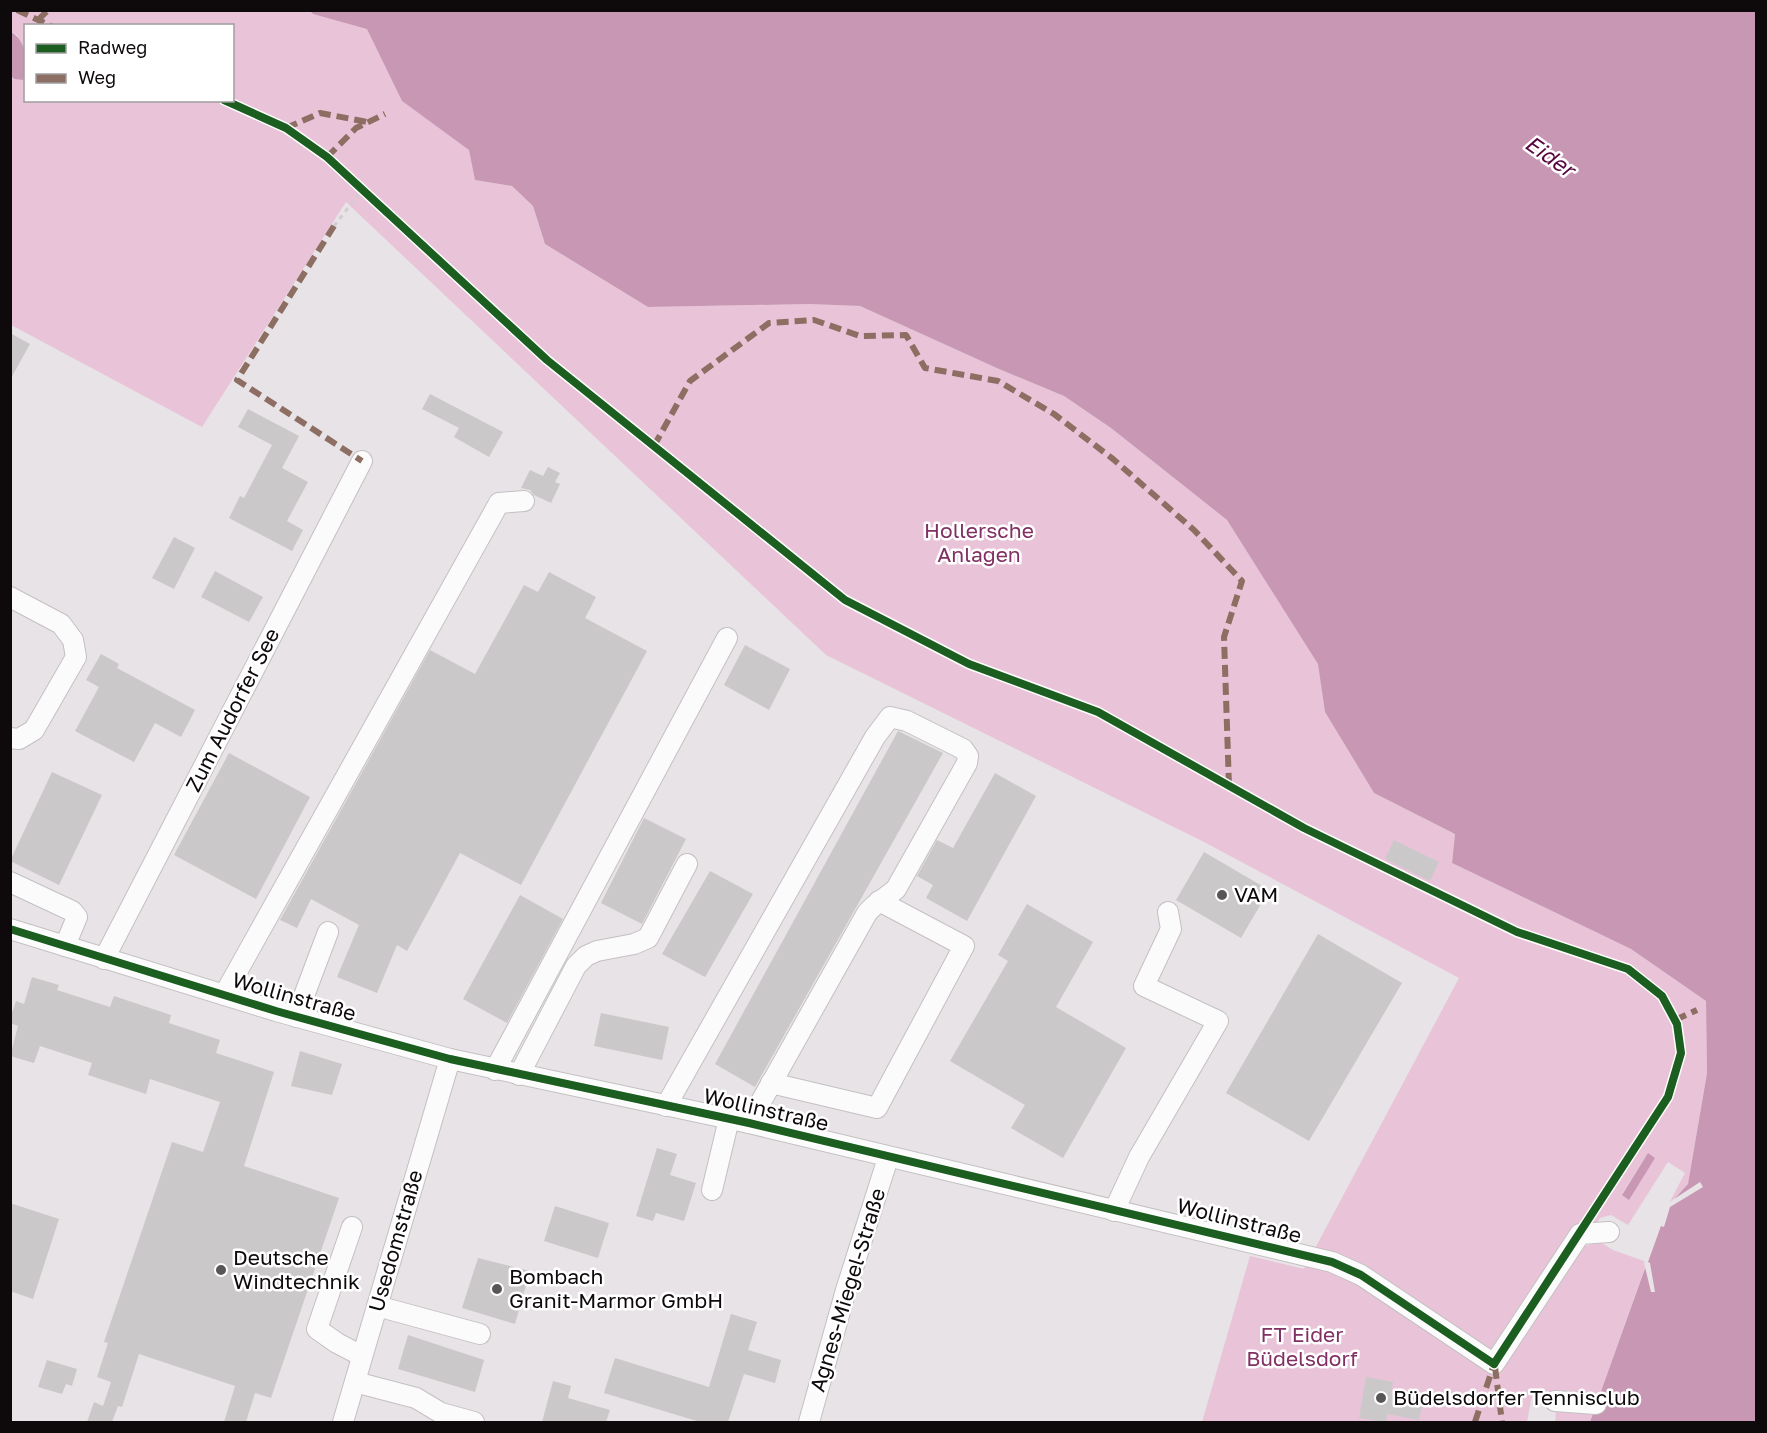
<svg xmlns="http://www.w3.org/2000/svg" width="1767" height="1433" font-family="'Golos Text',sans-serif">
	<rect width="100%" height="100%" fill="#e8e3e6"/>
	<!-- green -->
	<path fill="#e9c4d9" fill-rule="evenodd" d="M11,11H310L313,14L368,28L402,101L470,150L475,180L512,186L533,206L545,244L648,307L809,304L860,306L999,369L1064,396L1111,428L1227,520L1319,664L1325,712L1374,793L1455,834L1452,863L1631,949L1706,1001L1707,1073L1688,1184L1667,1207L1685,1173L1668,1162L1628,1225L1611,1215L1600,1218L1581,1247L1600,1242L1613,1250L1647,1262L1590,1422H1555C1557,1412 1554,1404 1555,1393L1533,1390L1527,1422H1202L1250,1256L1304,1269L1459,978L1204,842L826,655L346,202L202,427L11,325L10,76L14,79L23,80L25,74L26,100H232V26H26L25,51L17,35L11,32ZM1330,841L1485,916V917L1330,842ZM1648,1153L1630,1199H1629L1622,1194Z"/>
	<!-- water -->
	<g fill="#c797b3">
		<polygon points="310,11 1756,11 1756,1422 1590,1422 1667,1207 1688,1184 1707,1073 1706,1001 1631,949 1452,863 1455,834 1374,793 1325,712 1318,664 1227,520 1111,428 1064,396 999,369 860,306 809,304 648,307 545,244 533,206 512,186 475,180 469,150 402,101 367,29 313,14"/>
		<path d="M11,32C26,40 30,65 23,80L14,79L11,76Z"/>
		<polygon points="1648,1153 1655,1158 1629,1200 1622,1195"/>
	</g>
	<!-- pier -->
	<polygon fill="#e8e3e6" points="1700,1182 1703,1187 1670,1207 1664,1227 1661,1226 1648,1262 1650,1263 1655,1292 1651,1292 1644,1263 1665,1205"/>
	<!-- building -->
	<g fill="#cbc8ca">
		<polygon points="10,333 30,344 10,380"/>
		<polygon points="430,394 503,432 489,457 454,437 459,428 422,409"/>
		<polygon points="248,409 299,436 282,468 308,482 287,521 303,530 292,551 229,518 240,496 244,498 272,445 238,427"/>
		<polygon points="548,467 560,473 555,482 560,484 551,503 534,495 530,490 521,488 530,470 543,476"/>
		<polygon points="174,537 195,548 174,589 152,578"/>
		<polygon points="215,571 263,597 249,622 201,597"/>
		<polygon points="549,572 596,597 585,618 647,651 521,885 460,853 407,951 397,945 377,993 337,977 359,925 311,899 297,928 280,920 430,650 475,674 524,585 538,592"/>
		<polygon points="745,645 790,669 769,710 724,685"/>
		<polygon points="101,654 119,664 117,668 195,710 181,737 155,723 134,762 75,731 99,687 86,680"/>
		<polygon points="898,731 943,753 755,1087 715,1064"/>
		<polygon points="229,753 310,797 256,899 174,855"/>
		<polygon points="52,772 102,795 59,885 10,861"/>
		<polygon points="995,773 1036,796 967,921 926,898 933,885 917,876 937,840 953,848"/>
		<polygon points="644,818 686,839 642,924 601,903"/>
		<polygon points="1394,840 1439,862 1430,881 1385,859"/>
		<polygon points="1204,852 1269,890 1241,938 1176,900"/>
		<polygon points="710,871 753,894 705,977 662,954"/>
		<polygon points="520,895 563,919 507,1023 463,999"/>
		<polygon points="1027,904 1093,942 1056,1007 1126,1048 1063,1158 1011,1128 1025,1105 950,1061 1008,961 998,955"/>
		<polygon points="1318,934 1402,983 1309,1141 1226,1093"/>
		<polygon points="32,977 59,985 57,990 110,1007 114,996 171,1015 169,1023 220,1040 216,1053 274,1072 244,1166 339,1198 271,1398 255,1393 246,1422 224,1422 235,1386 139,1354 122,1407 118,1406 112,1422 87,1422 94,1402 103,1406 111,1382 97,1377 108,1343 104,1342 172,1142 203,1152 220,1102 150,1079 146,1094 88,1075 92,1063 40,1046 34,1063 10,1056 18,1026 10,1023 10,1019 16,1001 24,1004"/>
		<polygon points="601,1013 669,1027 662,1060 594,1046"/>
		<polygon points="300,1051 342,1064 332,1095 291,1086"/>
		<polygon points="657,1148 677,1154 670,1175 696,1183 684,1221 656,1213 653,1221 636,1216"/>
		<polygon points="10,1203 59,1219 33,1299 10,1291"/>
		<polygon points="555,1206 609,1223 598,1258 544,1241"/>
		<polygon points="478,1258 530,1271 515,1324 462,1308"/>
		<polygon points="731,1314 757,1322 748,1350 781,1360 775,1383 744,1374 728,1422 700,1422 604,1393 615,1358 709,1387"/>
		<polygon points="408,1335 484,1360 475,1392 398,1369"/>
		<polygon points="47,1360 77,1369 72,1386 66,1384 62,1394 38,1387"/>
		<polygon points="1366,1377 1393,1382 1391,1394 1400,1396 1399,1401 1422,1405 1419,1420 1387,1414 1386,1422 1359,1418"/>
		<polygon points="553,1381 571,1386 568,1398 610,1410 606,1422 542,1422"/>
	</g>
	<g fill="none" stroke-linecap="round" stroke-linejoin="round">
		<defs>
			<g id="minor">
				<polyline points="10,597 61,624 73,640 76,657 34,730 19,739 10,738"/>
				<polyline points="10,882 72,911 77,917 65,946"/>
				<polyline points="10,929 276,1011 450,1059 749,1123 1332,1262 1361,1275 1494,1364 1580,1234 1609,1232"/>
				<polyline points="104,959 362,461"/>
				<polyline points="224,995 499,503 524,501"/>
				<polyline points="296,1017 328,932"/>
				<polyline points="495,1070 727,638"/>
				<polyline points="519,1075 576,966 586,956 597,951 634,944 648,938 687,864"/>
				<polyline points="771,1083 877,1108 964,946 879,901"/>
				<path d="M666,1106L875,737L890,717L907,721L963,749L968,756L967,763L896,889C886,898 875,903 867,913L749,1123"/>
				<polyline points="712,1190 729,1119"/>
				<polyline points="1114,1211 1139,1157 1218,1021 1144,986 1171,929 1168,912"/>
				<polyline points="352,1227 317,1329 337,1343 362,1356"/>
				<polyline points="377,1306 480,1334"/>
				<polyline points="355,1382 416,1398 441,1413 474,1422"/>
				<polyline points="1555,1401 1596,1404"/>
				<polyline points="343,1422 450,1059"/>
				<polyline points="809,1422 846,1290 888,1158"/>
			</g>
		</defs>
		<!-- minor casing -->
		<use href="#minor" stroke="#c4c0c2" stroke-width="22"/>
		<!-- path -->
		<polyline stroke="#d0cecf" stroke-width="3" stroke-dasharray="4.5 4.5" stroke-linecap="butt" points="334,226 362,190"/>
		<!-- minor -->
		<use href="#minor" stroke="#fcfbfb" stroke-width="20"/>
		<!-- quiet -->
		<g stroke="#8d6e63" stroke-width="6" stroke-dasharray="12 6" stroke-linecap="butt">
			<polyline points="17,10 51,26"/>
			<polyline points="38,20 48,10"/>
			<polyline points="286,128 320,113 367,122"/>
			<polyline points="327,157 356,128 385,114"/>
			<polyline points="334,226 237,380 362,461"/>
			<polyline points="654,446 690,381 769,323 814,320 860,336 906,335 925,368 998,381 1054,414 1113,459 1194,530 1242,581 1224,637 1229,786"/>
			<polyline points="1675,1020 1697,1010"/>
			<polyline points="1495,1367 1502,1422"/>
			<polyline points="1475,1422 1494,1364"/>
		</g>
		<defs>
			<g id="cycleway">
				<polyline points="224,100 286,128 327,157 547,360 845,600 969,664 1098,712 1304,828 1517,932 1628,969 1662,996 1677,1024 1681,1053 1668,1097 1494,1364"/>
				<polyline points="10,929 276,1011 450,1059 749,1123 1332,1262 1361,1275 1494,1364"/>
			</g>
		</defs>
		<!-- cycleway casing -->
		<use href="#cycleway" stroke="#fff" stroke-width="11"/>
		<!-- cycleway -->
		<use href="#cycleway" stroke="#1b5e20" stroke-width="8"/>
	</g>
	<!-- markers -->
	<g fill="#5a5658" stroke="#fff" stroke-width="2">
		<circle cx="1222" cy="895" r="6"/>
		<circle cx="221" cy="1270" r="6"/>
		<circle cx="497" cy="1289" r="6"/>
		<circle cx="1381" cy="1398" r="6"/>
	</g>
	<g text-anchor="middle" stroke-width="5" stroke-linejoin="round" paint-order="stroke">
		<!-- park labels -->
		<g font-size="21" fill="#813063" stroke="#fff">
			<text x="979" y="538">Hollersche<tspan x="979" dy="24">Anlagen</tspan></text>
			<text x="1302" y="1342">FT Eider<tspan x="1302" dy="24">Büdelsdorf</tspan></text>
		</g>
		<!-- street labels -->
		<g font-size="21" fill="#0e0a0c" stroke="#fff">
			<text transform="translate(233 710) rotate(-63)" y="7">Zum Audorfer See</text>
			<text transform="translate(294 997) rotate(16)" y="7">Wollinstraße</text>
			<text transform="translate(766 1110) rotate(13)" y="7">Wollinstraße</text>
			<text transform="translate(1239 1221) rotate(14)" y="7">Wollinstraße</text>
			<text transform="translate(396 1241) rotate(-74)" y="7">Usedomstraße</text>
			<text transform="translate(848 1290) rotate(-73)" y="7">Agnes-Miegel-Straße</text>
		</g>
		<!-- poi labels -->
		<g font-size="21" fill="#0e0a0c" stroke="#fff" text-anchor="start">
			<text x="1234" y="902">VAM</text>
			<text x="233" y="1265">Deutsche<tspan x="233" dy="24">Windtechnik</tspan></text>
			<text x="509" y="1284">Bombach<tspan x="509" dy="24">Granit-Marmor GmbH</tspan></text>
			<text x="1393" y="1405">Büdelsdorfer Tennisclub</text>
		</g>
		<!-- water labels -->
		<g font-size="22" font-style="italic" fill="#58053f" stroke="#fff">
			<text transform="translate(1550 156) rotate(35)" y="8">Eider</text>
		</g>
	</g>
	<!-- border -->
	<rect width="1767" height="1433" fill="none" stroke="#0e0a0c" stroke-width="24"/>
	<!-- legend -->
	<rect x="24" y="24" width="210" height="78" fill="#ffffff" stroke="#9f9d9e" stroke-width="1.5"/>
	<rect x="36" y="44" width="30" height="9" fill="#1b5e20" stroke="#9f9d9e" stroke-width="1.5"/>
	<text x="78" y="54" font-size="18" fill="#0e0a0c">Radweg</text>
	<rect x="36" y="74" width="30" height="9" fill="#8d6e63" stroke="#9f9d9e" stroke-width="1.5"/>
	<text x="78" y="84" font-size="18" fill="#0e0a0c">Weg</text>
</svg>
